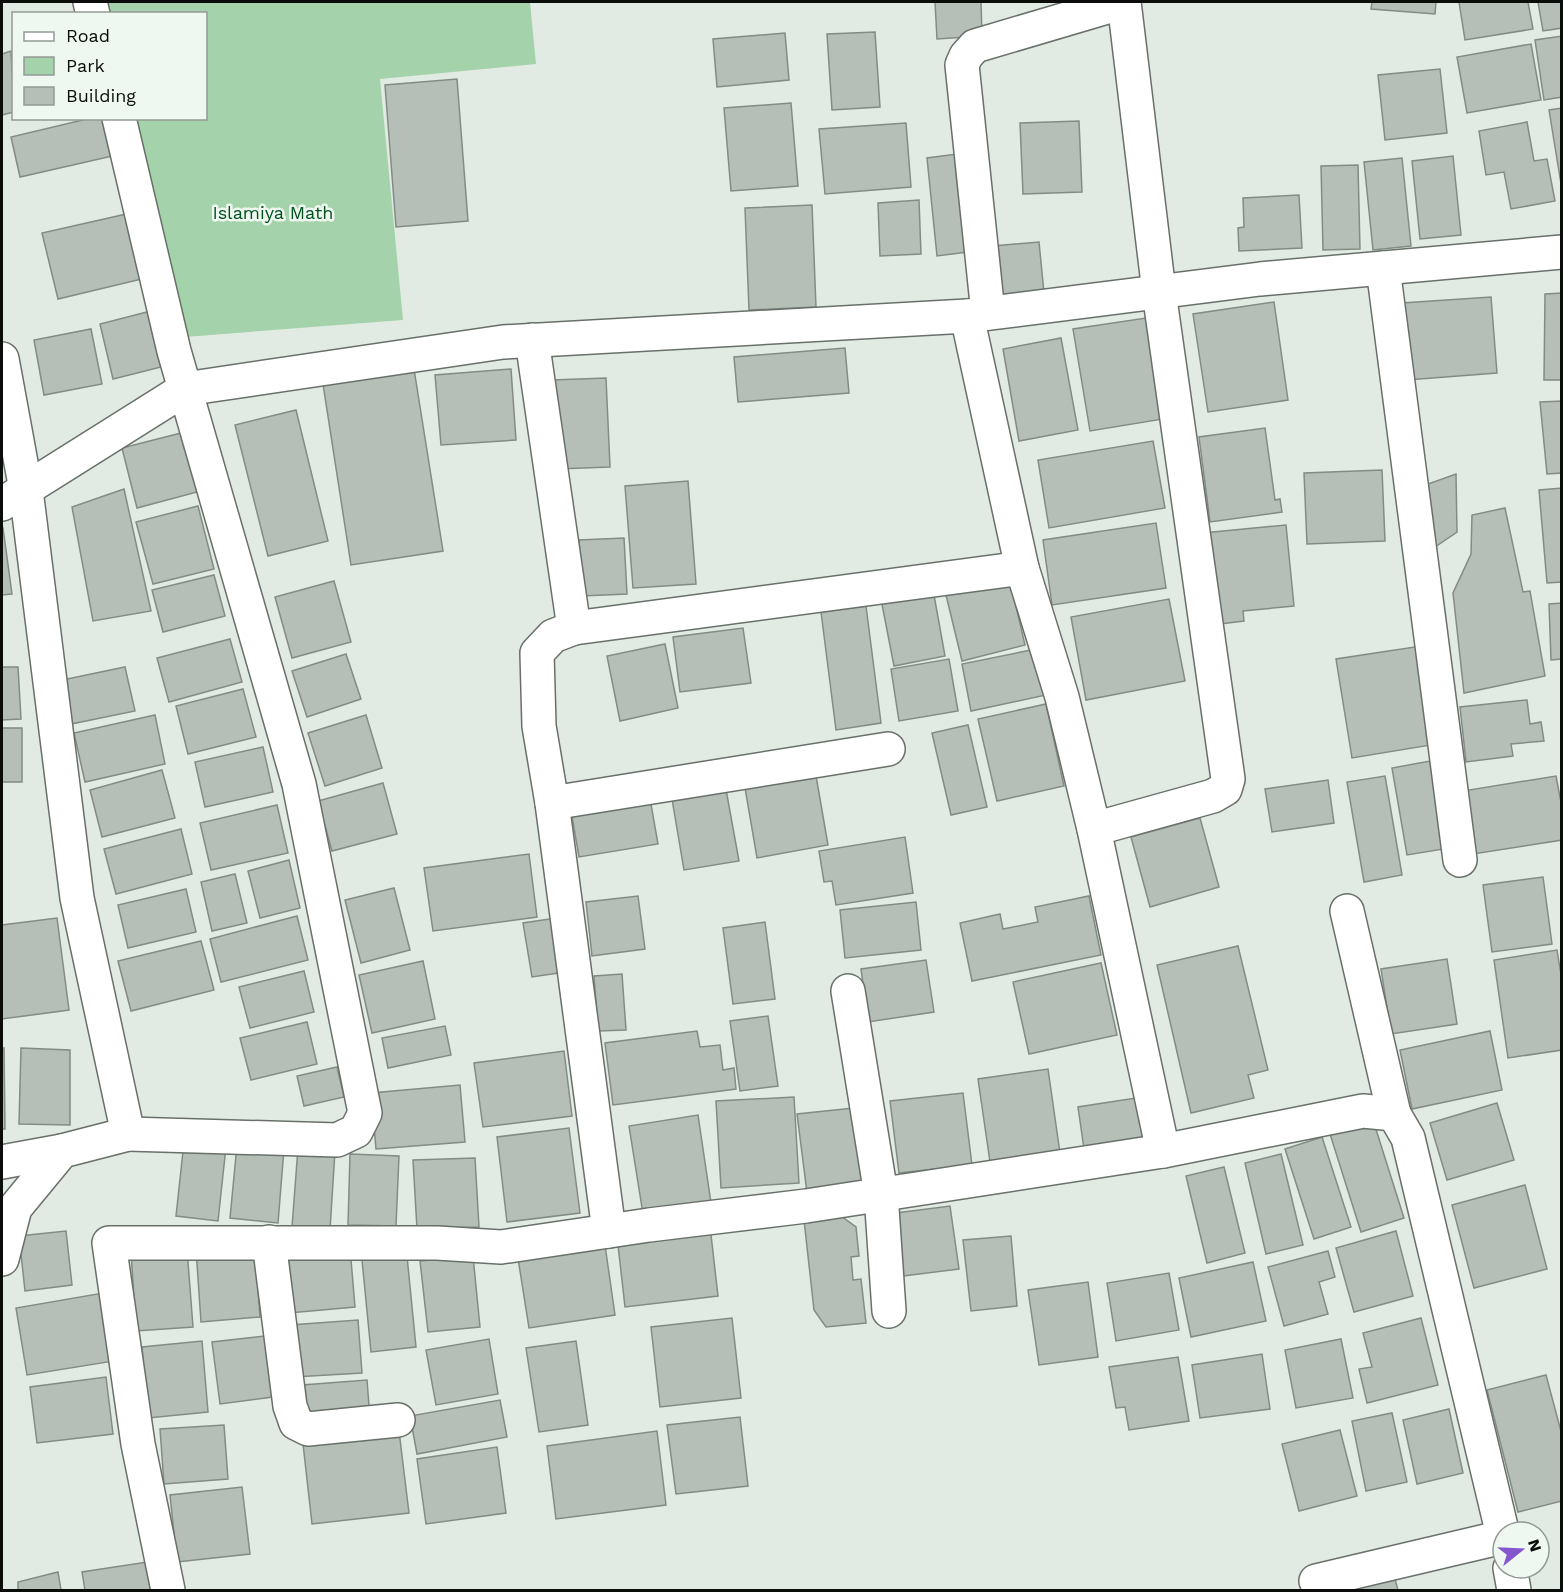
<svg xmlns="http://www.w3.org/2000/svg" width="1563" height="1592" font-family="'Work Sans',sans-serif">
	<rect width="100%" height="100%" fill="#e2ebe3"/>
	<!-- green -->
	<polygon fill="#a4d3ab" points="91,2 530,2 536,64 380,79 403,320 172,338 119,119 206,118 206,14 93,13"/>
	<!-- building -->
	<g fill="#b5bfb7" stroke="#838c84" stroke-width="1.5">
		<polygon points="935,2 981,2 982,36 937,39"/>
		<polygon points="1372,2 1436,2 1435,14 1371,9"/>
		<polygon points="1459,2 1528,2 1533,29 1465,40"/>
		<polygon points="1538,2 1562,2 1562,28 1543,31"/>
		<polygon points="875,32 880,107 832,110 827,34"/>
		<polygon points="785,33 789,80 717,87 713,39"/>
		<polygon points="1562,36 1562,97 1544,100 1535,40"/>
		<polygon points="1531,44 1541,100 1467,113 1457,57"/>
		<polygon points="11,51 14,112 2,115 2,54"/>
		<polygon points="1440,69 1447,133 1385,140 1378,75"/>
		<polygon points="457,79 468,221 396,227 385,85"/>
		<polygon points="791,103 798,186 731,191 724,108"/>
		<polygon points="1562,108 1562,190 1549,110"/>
		<polygon points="91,118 108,118 117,155 20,177 11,137"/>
		<polygon points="1079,121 1082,192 1023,194 1020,123"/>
		<polygon points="1527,122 1534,161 1547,159 1555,201 1511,209 1504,172 1486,175 1479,131"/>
		<polygon points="906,123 911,187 825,194 819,129"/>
		<polygon points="965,153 975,251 937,256 927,158"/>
		<polygon points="1453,156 1461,235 1420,239 1412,161"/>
		<polygon points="1402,158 1411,246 1373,250 1364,162"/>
		<polygon points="1358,165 1360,249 1323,250 1321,166"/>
		<polygon points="1299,195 1302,248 1239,251 1238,228 1244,227 1243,198"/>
		<polygon points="919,200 921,254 880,256 878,203"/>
		<polygon points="812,205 816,307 749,310 745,208"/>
		<polygon points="131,213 146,278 58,299 42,233"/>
		<polygon points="1039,242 1045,303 997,307 993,246"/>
		<polygon points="1562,293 1562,380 1544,380 1545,294"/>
		<polygon points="1491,297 1497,373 1407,380 1402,303"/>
		<polygon points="1274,302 1288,400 1208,412 1193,314"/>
		<polygon points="151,311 165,366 113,379 100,324"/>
		<polygon points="1146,318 1163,419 1090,431 1073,329"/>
		<polygon points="91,329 102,384 44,395 34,340"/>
		<polygon points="1061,338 1078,430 1019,441 1003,349"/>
		<polygon points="845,348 849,393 738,402 734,357"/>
		<polygon points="414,369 443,551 351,565 323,384"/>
		<polygon points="511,369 516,440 441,445 435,375"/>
		<polygon points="606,378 610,467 557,469 552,380"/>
		<polygon points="1562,401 1562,473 1547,474 1540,402"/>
		<polygon points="296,410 328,541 268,556 235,425"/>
		<polygon points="1265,428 1275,500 1280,499 1282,512 1210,522 1199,437"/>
		<polygon points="181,433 197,492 137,508 122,448"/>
		<polygon points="1153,441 1165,508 1049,528 1038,460"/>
		<polygon points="1382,470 1385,541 1307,544 1304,473"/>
		<polygon points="1456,474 1457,532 1435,547 1428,484"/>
		<polygon points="688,481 696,584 633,588 625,486"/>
		<polygon points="1562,488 1562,582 1547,583 1539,490"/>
		<polygon points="124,489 151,611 93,621 72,507"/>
		<polygon points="198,506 214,569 153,584 136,522"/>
		<polygon points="1505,508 1523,592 1530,591 1545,676 1464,693 1453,593 1471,554 1472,515"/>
		<polygon points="1156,523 1166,588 1052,605 1043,540"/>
		<polygon points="1286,525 1294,606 1243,611 1244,621 1212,625 1203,533"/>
		<polygon points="3,528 12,594 2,595 2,529"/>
		<polygon points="624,538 627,594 582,596 579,540"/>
		<polygon points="214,575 225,616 163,632 152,590"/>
		<polygon points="1010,580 1025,645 962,661 946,595"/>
		<polygon points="334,581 351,642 292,658 275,597"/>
		<polygon points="932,584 945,656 894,666 880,594"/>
		<polygon points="1169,599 1185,681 1086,700 1071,617"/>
		<polygon points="1562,603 1562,659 1551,660 1549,604"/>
		<polygon points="866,606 881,723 836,730 821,612"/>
		<polygon points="743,628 751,683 680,692 673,637"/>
		<polygon points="230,639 242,682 169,702 157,658"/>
		<polygon points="665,644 678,708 620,721 607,656"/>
		<polygon points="1421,646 1437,744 1352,758 1336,659"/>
		<polygon points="1036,649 1046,695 971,711 962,664"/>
		<polygon points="346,654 361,699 307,717 292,671"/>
		<polygon points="949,659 958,711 899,721 891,669"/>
		<polygon points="2,667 18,667 21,719 2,720"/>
		<polygon points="125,667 135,711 71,724 62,680"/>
		<polygon points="243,689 256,737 188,754 176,706"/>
		<polygon points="1527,700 1530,724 1541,722 1544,741 1511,744 1513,756 1466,762 1460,707"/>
		<polygon points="1046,704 1064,786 997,801 978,719"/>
		<polygon points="155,715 165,764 85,782 74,733"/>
		<polygon points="366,715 382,768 325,786 308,733"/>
		<polygon points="968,725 987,807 951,815 932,733"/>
		<rect x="2" y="728" width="20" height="54"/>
		<polygon points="263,747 273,792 205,807 195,762"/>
		<polygon points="1441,759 1456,847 1407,855 1392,768"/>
		<polygon points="162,770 175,818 102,837 90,790"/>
		<polygon points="815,770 828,845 757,858 744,782"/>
		<polygon points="1385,776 1402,875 1364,882 1347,782"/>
		<polygon points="1556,776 1562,808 1562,840 1473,854 1463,791"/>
		<polygon points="1328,780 1334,823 1272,832 1265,789"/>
		<polygon points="383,783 397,834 332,851 318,801"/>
		<polygon points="725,784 739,861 684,870 671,793"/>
		<polygon points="649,793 658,844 579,857 570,805"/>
		<polygon points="277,805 288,853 211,870 200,823"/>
		<polygon points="1200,818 1219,887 1150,907 1131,837"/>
		<polygon points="181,829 192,874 116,894 104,849"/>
		<polygon points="905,837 913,893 836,905 832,881 824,882 819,851"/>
		<polygon points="529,854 537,917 433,931 424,868"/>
		<polygon points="289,860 300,908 260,918 248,871"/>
		<polygon points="235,874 247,923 212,931 201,882"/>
		<polygon points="1543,877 1552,944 1492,952 1483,885"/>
		<polygon points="394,888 410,950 361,963 345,900"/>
		<polygon points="186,889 196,932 128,948 118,905"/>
		<polygon points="638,896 645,949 592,956 586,902"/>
		<polygon points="1089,896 1101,955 972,981 960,923 1000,914 1003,929 1038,922 1035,907"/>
		<polygon points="916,902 921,950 845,958 840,910"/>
		<polygon points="297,916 308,960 221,982 210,939"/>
		<polygon points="57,918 69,1010 2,1019 2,925"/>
		<polygon points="556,918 565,972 532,977 523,923"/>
		<polygon points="765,922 775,999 733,1004 723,928"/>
		<polygon points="201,941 214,990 131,1011 118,961"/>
		<polygon points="1238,946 1268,1070 1248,1075 1254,1098 1191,1113 1157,965"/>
		<polygon points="1557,950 1562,981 1562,1050 1508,1058 1494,960"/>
		<polygon points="1447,959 1457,1024 1391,1034 1381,969"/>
		<polygon points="926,960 934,1012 868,1022 861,969"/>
		<polygon points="423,961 435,1019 372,1033 359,975"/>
		<polygon points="1101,963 1117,1035 1029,1054 1013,982"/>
		<polygon points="304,971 314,1012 250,1028 239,987"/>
		<polygon points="622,974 626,1030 598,1031 594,976"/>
		<polygon points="768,1016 778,1086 740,1091 730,1021"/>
		<polygon points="307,1022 317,1064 251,1080 240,1038"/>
		<polygon points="445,1026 451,1055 388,1068 382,1038"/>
		<polygon points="697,1031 700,1047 720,1045 723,1070 734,1068 736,1089 613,1105 605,1043"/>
		<polygon points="1490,1031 1502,1090 1412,1109 1400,1050"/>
		<polygon points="2,1048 4,1048 5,1129 2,1129"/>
		<polygon points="21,1048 70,1050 70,1125 19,1124"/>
		<polygon points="564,1051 572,1116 483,1127 474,1063"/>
		<polygon points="337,1067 344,1097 304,1106 297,1076"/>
		<polygon points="1048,1069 1060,1153 990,1162 978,1079"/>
		<polygon points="460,1085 465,1142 376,1149 371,1093"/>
		<polygon points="963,1093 972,1165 899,1173 890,1101"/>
		<polygon points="794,1097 799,1183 721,1188 716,1101"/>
		<polygon points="1142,1097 1149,1146 1085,1156 1078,1107"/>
		<polygon points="1497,1103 1514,1160 1447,1180 1430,1123"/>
		<polygon points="863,1107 872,1186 807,1193 797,1114"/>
		<polygon points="698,1115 711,1203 643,1214 629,1126"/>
		<polygon points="1373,1120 1404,1218 1361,1232 1330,1134"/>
		<polygon points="569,1128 580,1213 507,1222 497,1137"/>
		<polygon points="1322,1137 1351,1227 1314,1239 1285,1149"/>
		<polygon points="184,1142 226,1147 218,1221 176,1216"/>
		<polygon points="237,1145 284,1149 278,1223 230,1218"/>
		<polygon points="298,1148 335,1151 330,1230 292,1227"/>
		<polygon points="350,1154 399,1156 396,1226 348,1225"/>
		<polygon points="1281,1154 1303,1245 1266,1254 1245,1163"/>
		<polygon points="475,1158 479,1227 417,1229 413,1160"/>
		<polygon points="1224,1167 1245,1253 1207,1263 1186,1176"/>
		<polygon points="1525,1185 1547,1269 1474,1288 1452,1205"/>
		<polygon points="950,1206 959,1269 896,1277 888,1214"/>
		<polygon points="841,1216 856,1227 859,1256 851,1257 853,1280 861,1279 866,1323 826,1327 814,1310 804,1220"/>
		<polygon points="710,1226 718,1296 625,1307 617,1236"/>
		<polygon points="66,1231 72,1285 25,1291 19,1236"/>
		<polygon points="1396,1231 1413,1296 1354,1312 1336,1248"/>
		<polygon points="1011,1236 1017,1306 971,1311 963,1240"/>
		<polygon points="604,1238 615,1315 529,1328 517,1252"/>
		<polygon points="255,1245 260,1317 201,1322 196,1249"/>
		<polygon points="350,1248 355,1307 289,1313 284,1254"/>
		<polygon points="187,1249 193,1327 136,1331 131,1252"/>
		<polygon points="1328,1251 1335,1277 1319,1282 1328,1314 1284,1326 1268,1267"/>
		<polygon points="407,1256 416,1347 371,1352 362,1260"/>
		<polygon points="473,1256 480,1327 428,1332 420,1261"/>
		<polygon points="1253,1262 1266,1321 1191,1337 1179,1278"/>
		<polygon points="1169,1273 1179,1330 1116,1341 1107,1283"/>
		<polygon points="1088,1282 1098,1357 1039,1365 1028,1290"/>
		<polygon points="103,1293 114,1361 27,1375 16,1308"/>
		<polygon points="732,1318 741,1398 660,1407 651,1327"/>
		<polygon points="1421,1318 1438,1385 1367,1403 1359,1369 1372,1367 1363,1333"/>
		<polygon points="358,1320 362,1373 294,1377 290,1325"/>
		<polygon points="273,1335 280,1396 220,1404 212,1342"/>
		<polygon points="489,1339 498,1394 436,1405 426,1350"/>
		<polygon points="1341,1339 1353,1398 1296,1408 1285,1350"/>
		<polygon points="202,1341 208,1412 148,1418 142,1347"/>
		<polygon points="576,1341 588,1425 539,1432 526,1348"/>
		<polygon points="1262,1354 1270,1409 1200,1418 1192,1365"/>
		<polygon points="1178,1357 1189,1421 1129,1430 1125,1407 1116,1408 1109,1367"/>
		<polygon points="1546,1375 1562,1435 1562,1501 1518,1512 1487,1390"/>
		<polygon points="106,1377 113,1434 37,1443 30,1387"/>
		<polygon points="367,1380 370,1418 305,1424 302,1385"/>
		<polygon points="500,1400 507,1437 417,1454 410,1416"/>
		<polygon points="1449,1409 1463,1473 1417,1484 1403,1420"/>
		<polygon points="1392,1413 1407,1482 1366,1491 1352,1421"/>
		<polygon points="740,1417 748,1486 676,1494 667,1425"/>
		<polygon points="398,1423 409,1513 312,1524 302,1435"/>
		<polygon points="224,1425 228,1479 164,1484 160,1429"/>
		<polygon points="1340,1430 1357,1496 1299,1511 1282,1444"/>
		<polygon points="657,1431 666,1505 556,1519 547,1446"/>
		<polygon points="497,1447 506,1513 426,1524 417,1459"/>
		<polygon points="242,1487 250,1554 177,1562 170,1495"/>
		<polygon points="147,1562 152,1590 85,1590 82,1572"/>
		<polygon points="58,1572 61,1590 18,1590 18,1582"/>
		<polygon points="1393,1572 1398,1590 1320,1590"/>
	</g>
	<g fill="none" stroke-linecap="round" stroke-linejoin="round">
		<defs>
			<g id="street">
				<polyline points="90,2 93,14"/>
				<polyline points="119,118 174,351 299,784 365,1113 356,1131 337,1140 128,1134"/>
				<polyline points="1383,268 1460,860"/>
				<polyline points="988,313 962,65 966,56 975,46 1124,2"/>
				<polyline points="967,316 1022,568 1062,697 1094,829 1163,1151"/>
				<polyline points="532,340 574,628"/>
				<polyline points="2,359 26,490 77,898 128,1134 62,1151 15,1208 2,1259"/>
				<polyline points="2,504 185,389 503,342 967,316 1260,279 1562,252"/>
				<polyline points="552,803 888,749"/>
				<polyline points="1094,829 1213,796 1225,789 1228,779 1159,292 1124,2"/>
				<polyline points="1347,911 1394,1114"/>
				<polyline points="848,991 881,1194 889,1311"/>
				<polyline points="2,1162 62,1151"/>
				<polyline points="609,1231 552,803 539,726 537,653 553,636 574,628 1022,568"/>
				<polyline points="269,1242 290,1406 296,1423 308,1429 398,1420"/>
				<polyline points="1510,1568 1514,1590"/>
				<polyline points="1316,1581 1503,1537"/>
				<polyline points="168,1590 138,1444 109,1243 437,1243 501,1247 649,1225 806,1206 1163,1151 1363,1111 1394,1114 1408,1138 1503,1535"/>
			</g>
		</defs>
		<!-- street casing -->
		<use href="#street" stroke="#687069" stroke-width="36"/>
		<!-- street -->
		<use href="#street" stroke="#fff" stroke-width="33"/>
	</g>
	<g text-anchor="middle" stroke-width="5" stroke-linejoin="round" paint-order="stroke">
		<!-- park labels -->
		<g font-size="18" fill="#00511e" stroke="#eff8f0">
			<text x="273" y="219">Islamiya Math</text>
		</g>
	</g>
	<!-- border -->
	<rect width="1563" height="1592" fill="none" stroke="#0a0d0a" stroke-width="6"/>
	<!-- legend -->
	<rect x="12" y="12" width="195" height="108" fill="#eff8f0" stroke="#939a94" stroke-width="1.5"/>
	<rect x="24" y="32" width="30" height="9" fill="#ffffff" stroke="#939a94" stroke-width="1.5"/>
	<text x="66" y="42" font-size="18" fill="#0a0d0a">Road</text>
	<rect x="24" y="57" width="30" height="18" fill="#a4d3ab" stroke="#939a94" stroke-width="1.5"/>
	<text x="66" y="72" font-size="18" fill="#0a0d0a">Park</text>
	<rect x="24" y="87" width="30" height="18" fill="#b5bfb7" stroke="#939a94" stroke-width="1.5"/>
	<text x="66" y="102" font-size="18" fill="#0a0d0a">Building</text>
	<!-- north arrow -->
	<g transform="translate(1521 1550) rotate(72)"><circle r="28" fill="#eff8f0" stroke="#939a94" stroke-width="1.5"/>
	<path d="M0-4.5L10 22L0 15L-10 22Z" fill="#8656cf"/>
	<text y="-9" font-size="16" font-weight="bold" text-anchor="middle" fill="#0a0d0a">N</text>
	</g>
</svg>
